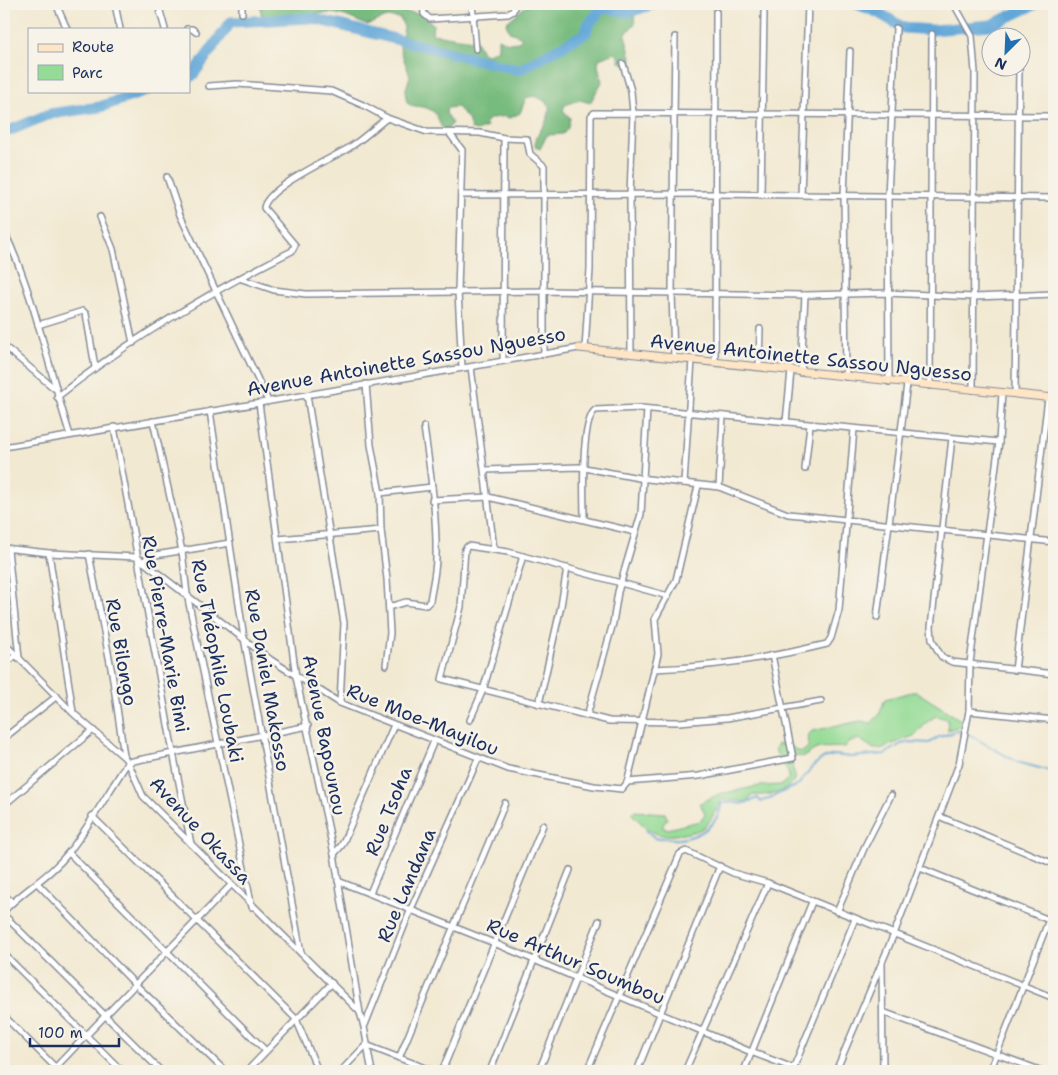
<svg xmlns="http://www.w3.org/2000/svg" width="1058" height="1075" font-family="'Shantell Sans',sans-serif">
	<rect width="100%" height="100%" fill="#f7f3e8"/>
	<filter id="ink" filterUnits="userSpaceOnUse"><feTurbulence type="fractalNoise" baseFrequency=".02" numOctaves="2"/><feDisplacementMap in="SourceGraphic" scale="10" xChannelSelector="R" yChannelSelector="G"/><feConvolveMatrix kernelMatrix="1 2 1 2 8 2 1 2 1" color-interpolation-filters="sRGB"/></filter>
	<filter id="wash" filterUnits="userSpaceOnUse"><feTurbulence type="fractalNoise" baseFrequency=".0096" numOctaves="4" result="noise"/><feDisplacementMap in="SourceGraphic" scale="20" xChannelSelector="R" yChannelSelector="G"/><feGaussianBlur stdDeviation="1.12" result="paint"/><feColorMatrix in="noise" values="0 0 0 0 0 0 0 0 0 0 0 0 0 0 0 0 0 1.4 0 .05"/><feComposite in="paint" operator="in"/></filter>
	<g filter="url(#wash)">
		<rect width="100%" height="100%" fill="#f2e9d2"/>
		<!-- green -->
		<path fill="#94db95" stroke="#58857a" d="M912,692H917L959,719L965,720L964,725L948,730L947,719L936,716L927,722L916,735L880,749H874L859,739L848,743L845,747C837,748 828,747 820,748C809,750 805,762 794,754L790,757L795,777C790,793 767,796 753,795L745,802L723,799C716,806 714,819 704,827C696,834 663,838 655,833C645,828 638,820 631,813L633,811L665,813L667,818L662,827L667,829L700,821L705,814L700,803L719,794L759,786L781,785L789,778C789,767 778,760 775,749L778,744L787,745L801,752C810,749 809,743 808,735L812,731L861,721L871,723L879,715L885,699Z"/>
		<!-- forest -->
		<path fill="#77bb7e" stroke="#49756e" d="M260,4H288L295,8L311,4H357L359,8L364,10L371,4H403L405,12L421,14L433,24L432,34L473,40L477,42L482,52L488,54L498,49V38L508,43L519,42L522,37L510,32L506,23L528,4L558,6L564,4H642L634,17L636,22L625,35L632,61L630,66L620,62L619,57L615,53L599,59L598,65L602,82L590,103L580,100L565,105L563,110L570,118L568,128L563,134L547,135L540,149L535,147C534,131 552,123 549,105C542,99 536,94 526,98L520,113L510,118C502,115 492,117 485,122L487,127L476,131L471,129L468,119L457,107L447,108L446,113L452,123L449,128L444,130C438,124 439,114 431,110C423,105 414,108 407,103L405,92L410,76L400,49L404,27L400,18L387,17L367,25C358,22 348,16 338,14C316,9 282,27 261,14Z"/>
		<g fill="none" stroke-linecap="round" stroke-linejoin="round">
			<!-- stream -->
			<path stroke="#62a7d8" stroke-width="2" d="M646,830L656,839C663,836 672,840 679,839C699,837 719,825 721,804L726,802L742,804L758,798L761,802L798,785L813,766L823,758L835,755L850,757L885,754L901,744L912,742L929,743L939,737L957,731L966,733L1017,762L1054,772"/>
			<!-- river -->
			<g stroke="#62a7d8" stroke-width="11">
				<polyline points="856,4 879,13 904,28 933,30 991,25 1036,4"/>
				<polyline points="189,77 193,75 231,22 311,18 519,70 586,33 588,25 602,8 629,12 654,4"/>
				<polyline points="4,133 49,114 100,107 146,91"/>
			</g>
		</g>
	</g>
	<g filter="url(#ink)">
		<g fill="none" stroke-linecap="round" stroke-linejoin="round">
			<defs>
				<g id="street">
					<polyline points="56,4 67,29"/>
					<polyline points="115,4 120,29"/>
					<polyline points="158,4 165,29"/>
					<polyline points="242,4 242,13"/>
					<polyline points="423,4 424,14 430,19 508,14 513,11 515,4"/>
					<polyline points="472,4 476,49"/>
					<polyline points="954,4 972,36 975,72 973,390"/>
					<polyline points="187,29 192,29 196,32"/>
					<polyline points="623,64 631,91 633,113 630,195 631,354"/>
					<polyline points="209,86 237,84 331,91 363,105 387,118 427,132 480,133 504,138 527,139 530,154 544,166 544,354"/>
					<polyline points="450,134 462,150 458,292 462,368"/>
					<polyline points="167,177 180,215 268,401"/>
					<polyline points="461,195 716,194 1054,198"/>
					<polyline points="761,195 764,12"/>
					<polyline points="801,195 808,4"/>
					<polyline points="100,217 113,249 133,343"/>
					<path d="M4,231C35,296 48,367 70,435"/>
					<polyline points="242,279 274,290 306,294 545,291 805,295 887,293 974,297 1054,294"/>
					<polyline points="38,325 83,311 86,314 95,367"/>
					<polyline points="4,346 54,388"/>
					<polyline points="585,349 590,269 591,116 594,113 1054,116"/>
					<polyline points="674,358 672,293 675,37"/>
					<polyline points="503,361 504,138"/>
					<polyline points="715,363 716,12"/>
					<polyline points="471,367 494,549"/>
					<polyline points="759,367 760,329"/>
					<polyline points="801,373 805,295"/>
					<polyline points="846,377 844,195 850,51"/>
					<polyline points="889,382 888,196 896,28"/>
					<polyline points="366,384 371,445 380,493 381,530 387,579 390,633 386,665"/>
					<polyline points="930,386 932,34"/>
					<polyline points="1015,394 1019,68"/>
					<polyline points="307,395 344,623 340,703"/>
					<path d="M57,397C129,340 210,292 292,251L295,245L264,208C266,188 330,159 347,149C361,141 374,128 387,118"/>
					<path d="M259,403L296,677L334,854L360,1013C367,1032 367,1051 372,1071"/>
					<polyline points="210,411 244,638 301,953"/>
					<polyline points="153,421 182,551 187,594 252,907"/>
					<polyline points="786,422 791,371"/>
					<polyline points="114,427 173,752 191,844"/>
					<polyline points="952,438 931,627 932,639 938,651 942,657 952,662 1054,674"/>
					<polyline points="4,447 579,348"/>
					<polyline points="805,469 810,425"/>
					<polyline points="485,470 579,467 639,478 719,487 788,514 799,515 1054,542"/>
					<polyline points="684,483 692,360"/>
					<polyline points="719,487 723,416"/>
					<polyline points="380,493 432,487"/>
					<polyline points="432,500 488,497 635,532"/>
					<path d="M584,519C584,498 580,424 595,410L641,408L999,442"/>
					<polyline points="278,539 381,530"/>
					<polyline points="4,548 49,553 137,557 271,660 340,703 508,769 594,786 622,789 627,783 632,763 658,654 655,619 676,580 698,486"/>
					<polyline points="8,549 19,658"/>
					<polyline points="49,553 73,712"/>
					<polyline points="89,554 112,673 124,756"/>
					<polyline points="143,562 149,556 230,543"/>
					<polyline points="668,596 508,552 468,546 465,549 461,607 442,679 609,721 679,722 727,718 821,701"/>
					<path d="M389,607L406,602L426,605L430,601C432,587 436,572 436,558C437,514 430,470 424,427"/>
					<polyline points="877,617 907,384"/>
					<polyline points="4,643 73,713 124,757 128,762 143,796 359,1011"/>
					<polyline points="4,665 16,655"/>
					<path d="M654,669C713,667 770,658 827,644L831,638L839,610L854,429"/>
					<polyline points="1015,670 1048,398"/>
					<polyline points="539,704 561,606 567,568"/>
					<polyline points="969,711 1054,720"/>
					<polyline points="587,716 613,623 618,592 641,514 647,409"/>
					<polyline points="470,720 483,690 523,556"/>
					<polyline points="4,738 57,696"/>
					<polyline points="128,762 308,726"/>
					<polyline points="627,782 699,776 793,758 772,655"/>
					<polyline points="4,805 93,730"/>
					<polyline points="92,816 296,1019 318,1071"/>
					<polyline points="941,817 1054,864"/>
					<polyline points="69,853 266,1051"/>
					<polyline points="334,854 342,845 394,725"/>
					<polyline points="920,868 1054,922"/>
					<polyline points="338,881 494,943 751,1052 801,1071"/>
					<polyline points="38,884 135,984 225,1071"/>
					<polyline points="370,893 434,741"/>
					<polyline points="4,895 12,902"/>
					<path d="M4,911C23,890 51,876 69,852C90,825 109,791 128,762"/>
					<polyline points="837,912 865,846 891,795"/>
					<polyline points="4,915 161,1071"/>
					<polyline points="4,954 122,1071"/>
					<polyline points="882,962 883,1071"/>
					<polyline points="883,1012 1042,1071"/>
					<polyline points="4,1016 59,1071"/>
					<polyline points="365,1025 411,909 478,759"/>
					<polyline points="399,1058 505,803"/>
					<polyline points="793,1069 855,919"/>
					<polyline points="52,1071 231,885"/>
					<polyline points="247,1071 332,983"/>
					<polyline points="341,1071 366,1045 433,1071"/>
					<polyline points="442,1071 543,825"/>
					<polyline points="490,1071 570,870"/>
					<polyline points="539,1071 599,921"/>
					<polyline points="587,1071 680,854 686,851 733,873 768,883 1054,998"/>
					<polyline points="637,1071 720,866"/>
					<polyline points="685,1071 768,883"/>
					<polyline points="744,1071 812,902"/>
					<polyline points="836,1071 894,934 959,764 969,711 970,663 999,442 1002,392"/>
					<polyline points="990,1071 1054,907"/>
				</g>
				<polyline id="secondary" points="579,348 1054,398"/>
			</defs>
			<!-- street casing -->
			<use href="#street" stroke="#868c98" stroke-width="8"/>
			<!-- secondary casing -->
			<use href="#secondary" stroke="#868c98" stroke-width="9"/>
			<!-- street -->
			<use href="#street" stroke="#fff" stroke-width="5"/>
			<!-- secondary -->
			<use href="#secondary" stroke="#fee5c5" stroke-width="7"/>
		</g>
	</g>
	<g text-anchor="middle" stroke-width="5" stroke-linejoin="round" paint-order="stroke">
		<!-- street labels -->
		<g font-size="19" fill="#1b2f5e" stroke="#f7f3e8">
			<text transform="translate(811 357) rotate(6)" y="7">Avenue Antoinette Sassou Nguesso</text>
			<text transform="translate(406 361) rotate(-10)" y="7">Avenue Antoinette Sassou Nguesso</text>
			<text transform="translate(166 634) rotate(80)" y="7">Rue Pierre-Marie Bimi</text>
			<text transform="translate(122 652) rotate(80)" y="7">Rue Bilongo</text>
			<text transform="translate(218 661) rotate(79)" y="7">Rue Théophile Loubaki</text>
			<text transform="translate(268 680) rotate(80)" y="7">Rue Daniel Makosso</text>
			<text transform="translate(423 719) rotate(22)" y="7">Rue Moe-Mayilou</text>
			<text transform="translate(325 735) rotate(79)" y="7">Avenue Bapounou</text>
			<text transform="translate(388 811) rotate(-68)" y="7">Rue Tsoha</text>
			<text transform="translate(201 830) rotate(47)" y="7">Avenue Okassa</text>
			<text transform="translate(406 885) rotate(-67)" y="7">Rue Landana</text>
			<text transform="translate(576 961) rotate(23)" y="7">Rue Arthur Soumbou</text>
		</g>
	</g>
	<!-- margin -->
	<rect width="1058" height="1075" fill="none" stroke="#f7f3e8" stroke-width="20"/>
	<!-- legend -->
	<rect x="28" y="28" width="162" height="65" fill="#f7f3e8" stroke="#9fa5b1"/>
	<rect x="38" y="44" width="25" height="8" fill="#fee5c5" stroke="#9fa5b1"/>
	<text x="72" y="52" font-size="15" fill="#1b2f5e">Route</text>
	<rect x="38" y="65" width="25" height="15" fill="#94db95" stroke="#9fa5b1"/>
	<text x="72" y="78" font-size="15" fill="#1b2f5e">Parc</text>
	<!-- north arrow -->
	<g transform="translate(1006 52) rotate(204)"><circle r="24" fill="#f7f3e8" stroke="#9fa5b1"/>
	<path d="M0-4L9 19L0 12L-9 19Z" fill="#1f6fb2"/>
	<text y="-8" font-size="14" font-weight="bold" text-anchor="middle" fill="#1b2f5e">N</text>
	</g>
	<!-- scale -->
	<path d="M30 1038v8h89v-8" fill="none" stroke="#1b2f5e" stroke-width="2.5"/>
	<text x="38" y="1038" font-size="15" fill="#1b2f5e" stroke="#f7f3e8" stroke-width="4" paint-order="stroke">100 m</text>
</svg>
